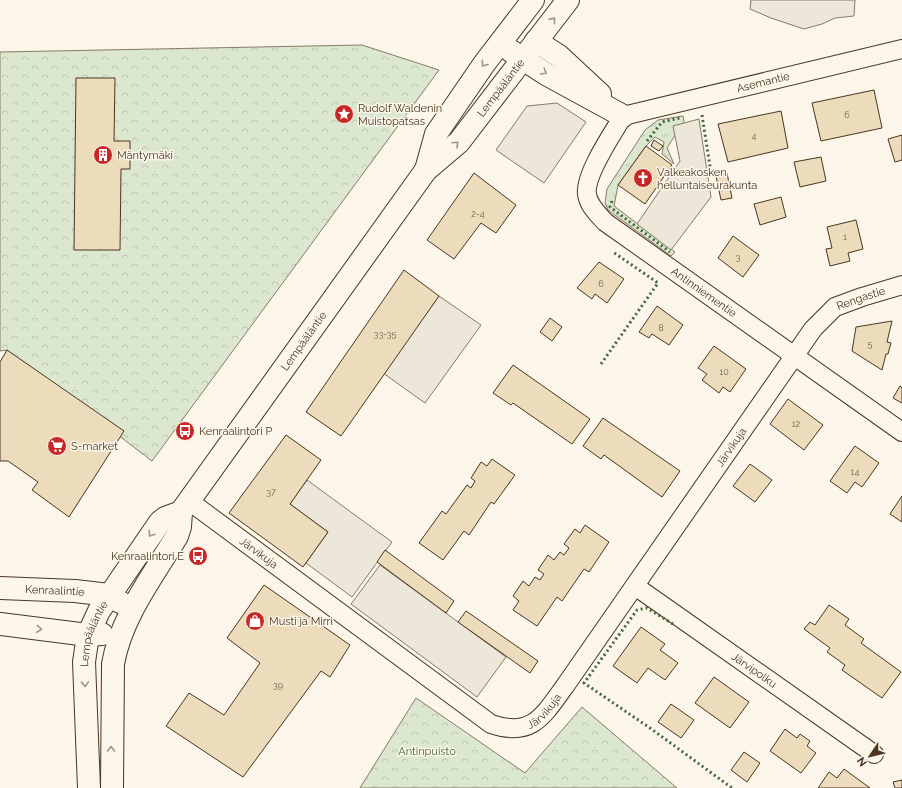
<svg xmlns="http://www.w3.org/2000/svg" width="902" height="788" font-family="Raleway,sans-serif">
	<defs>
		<pattern id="grass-tufts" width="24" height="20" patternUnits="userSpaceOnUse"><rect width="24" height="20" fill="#dce7d0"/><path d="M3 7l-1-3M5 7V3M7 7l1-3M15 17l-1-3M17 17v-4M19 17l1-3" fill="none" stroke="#bec7b2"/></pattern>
		<pattern id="park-crowns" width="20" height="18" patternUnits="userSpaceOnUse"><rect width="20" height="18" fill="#dce7d0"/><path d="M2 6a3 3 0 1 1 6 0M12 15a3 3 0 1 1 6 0" fill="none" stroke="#bec7b2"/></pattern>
	</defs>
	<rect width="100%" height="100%" fill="#fbf6e9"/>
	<!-- grass -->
	<polygon fill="url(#grass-tufts)" stroke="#887966" points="683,116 684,121 667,148 674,164 662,154 664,142 655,137 646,146 618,185 614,206 675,252 671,256 608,210 605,203 607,189 645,130 658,120"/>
	<!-- park -->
	<g fill="url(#park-crowns)" stroke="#887966">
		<polygon points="362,45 439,70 152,461 7,350 0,351 0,52"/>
		<polygon points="416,698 525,773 582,707 677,788 360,788"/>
	</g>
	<!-- parking -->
	<g fill="#ede7d9" stroke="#887966">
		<polygon points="751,0 855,0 854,16 835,18 822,24 804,29 771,18 750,9"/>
		<polygon points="557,103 586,122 544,183 496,150 527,106"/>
		<polygon points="699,119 711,197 671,250 637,224 680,161 673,126"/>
		<polygon points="439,296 481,325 425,403 383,373"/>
		<polygon points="307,480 392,542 352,597 306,563 328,532 290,504"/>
		<polygon points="380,565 506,657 477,697 351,604"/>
	</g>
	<!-- building -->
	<g fill="#ecdcbc" stroke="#4a3520">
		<polygon points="76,78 115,78 114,141 130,141 130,169 121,169 120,250 74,250"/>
		<polygon points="874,90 882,128 821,141 812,103"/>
		<polygon points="781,111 788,148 728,162 718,124"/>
		<polygon points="902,135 902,160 895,162 888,139"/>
		<polygon points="654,140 663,146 659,151 651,146"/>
		<polygon points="646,146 672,165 645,204 618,185"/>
		<polygon points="821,157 826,181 800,187 794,162"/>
		<polygon points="474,173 516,205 496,233 481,223 454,259 427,240"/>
		<polygon points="727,173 732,198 721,200 716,176"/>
		<polygon points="781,197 786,217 760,225 754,204"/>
		<polygon points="856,220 863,249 848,253 850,261 830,266 826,249 832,248 827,227"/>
		<polygon points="733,236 759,255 743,277 718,258"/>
		<polygon points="599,262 624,279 607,303 595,294 592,299 577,288"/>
		<polygon points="404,270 439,296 341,436 306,412"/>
		<polygon points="657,306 683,325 669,345 652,334 649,338 639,332"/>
		<polygon points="550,318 562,327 552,341 540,332"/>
		<polygon points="892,321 887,342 891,343 888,354 886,354 882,370 852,351 856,327"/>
		<polygon points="714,346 746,369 730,392 723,387 719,393 702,380 707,374 698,368"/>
		<polygon points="7,350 124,431 69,517 32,490 38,482 8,461 0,461 0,362"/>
		<polygon points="513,365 590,419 572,444 513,403 511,405 493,393"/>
		<polygon points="900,386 902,388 902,403 893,398"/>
		<polygon points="788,399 823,425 804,450 770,424"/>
		<polygon points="603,418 680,471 662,497 604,455 601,459 583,446"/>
		<polygon points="286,435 321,460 290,504 328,532 303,567 229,513"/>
		<polygon points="855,446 879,463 862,487 855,482 847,493 830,481"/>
		<polygon points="492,459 515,475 494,504 491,502 469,535 464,531 443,560 419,543 442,511 446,514 467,485 471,488 475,481 471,478 481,462 487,466"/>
		<polygon points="750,464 772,480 755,502 733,486"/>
		<polygon points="902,496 902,522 890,514"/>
		<polygon points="585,525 609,542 589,572 584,569 562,601 557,597 537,626 513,610 519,601 513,596 523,581 529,586 535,577 540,580 544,574 538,570 548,555 554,560 560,552 564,555 569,548 564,544 575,529 580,533"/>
		<polygon points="385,550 454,601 446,613 377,562"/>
		<polygon points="264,585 350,645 330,677 321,671 243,777 166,726 189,693 224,715 260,663 227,638"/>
		<polygon points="829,605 849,619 845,625 864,639 861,643 901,672 882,698 842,670 845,665 827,652 830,648 804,629 810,622 815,625"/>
		<polygon points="466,611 538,661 530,673 458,622"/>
		<polygon points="641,627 665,644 660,650 678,663 665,680 648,668 637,683 613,666"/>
		<polygon points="714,677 749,702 730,728 695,703"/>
		<polygon points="671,704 694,720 681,738 658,722"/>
		<polygon points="785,729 797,738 800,734 810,741 807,746 816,753 801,773 770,751"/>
		<polygon points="744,752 760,763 747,782 731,770"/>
		<polygon points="844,769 870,788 818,788 829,772 837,778"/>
		<polygon points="902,780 902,788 895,788 893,782"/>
	</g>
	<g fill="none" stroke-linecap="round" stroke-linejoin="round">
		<defs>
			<g id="street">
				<path id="s1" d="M902,49L623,116C613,133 584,175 587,194C588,205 598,214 605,222L902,432"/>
				<path id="s2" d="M189,501L491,724C532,738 543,716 565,686L813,329L835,307L862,297L902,285"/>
				<path id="s3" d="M635,586L874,754"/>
			</g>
			<g id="secondary">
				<polyline points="536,41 559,56 600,94"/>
				<polyline points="511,51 546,74 623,116"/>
				<polyline points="426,170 436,134 484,64 533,0"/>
				<path id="s4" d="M0,588L75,591L109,595L120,602"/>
				<polyline points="0,624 88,635 102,634"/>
				<path id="s5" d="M89,788L84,662L88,635L99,611L160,522L165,518L181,512"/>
				<path id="s6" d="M112,788L113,664C121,617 153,576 177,536L180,527L181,512L426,170L459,142L568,0"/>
			</g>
		</defs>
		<!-- street casing -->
		<use href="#street" stroke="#4a3520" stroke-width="20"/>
		<!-- secondary casing -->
		<use href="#secondary" stroke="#4a3520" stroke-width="24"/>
		<!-- street -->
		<use href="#street" stroke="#fbf6e9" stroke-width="18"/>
		<!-- secondary -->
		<use href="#secondary" stroke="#fbf6e9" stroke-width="22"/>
		<!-- hedge -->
		<g stroke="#436837" stroke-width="3" stroke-dasharray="2 3" stroke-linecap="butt">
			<polyline points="702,115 711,173"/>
			<polyline points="647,141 662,122 680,118"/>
			<polyline points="612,201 610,207 670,252"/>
			<polyline points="601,364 658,283 613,252"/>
			<polyline points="673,624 647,608 637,610 584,683 650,728 732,788"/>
		</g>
	</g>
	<!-- one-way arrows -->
	<defs><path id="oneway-chevron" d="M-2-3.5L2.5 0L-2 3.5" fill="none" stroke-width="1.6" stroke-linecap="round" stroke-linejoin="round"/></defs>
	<g stroke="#a29684">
		<use href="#oneway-chevron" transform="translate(553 20) rotate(-51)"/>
		<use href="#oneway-chevron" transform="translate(484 64) rotate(126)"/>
		<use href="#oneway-chevron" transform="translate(544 72) rotate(31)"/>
		<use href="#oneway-chevron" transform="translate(456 144) rotate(-43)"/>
		<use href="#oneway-chevron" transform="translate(151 534) rotate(124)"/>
		<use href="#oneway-chevron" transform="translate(39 629) rotate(6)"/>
		<use href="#oneway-chevron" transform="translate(85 684) rotate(88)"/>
		<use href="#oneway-chevron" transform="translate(111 749) rotate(-91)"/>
	</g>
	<!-- icons -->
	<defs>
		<symbol id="sight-disc" viewBox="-11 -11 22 22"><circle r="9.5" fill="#c62828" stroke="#fbf6e9"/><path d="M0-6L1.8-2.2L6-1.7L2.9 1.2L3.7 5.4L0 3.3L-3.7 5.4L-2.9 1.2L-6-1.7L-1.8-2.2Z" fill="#fff"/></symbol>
		<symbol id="building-disc" viewBox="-11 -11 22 22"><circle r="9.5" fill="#c62828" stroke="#fbf6e9"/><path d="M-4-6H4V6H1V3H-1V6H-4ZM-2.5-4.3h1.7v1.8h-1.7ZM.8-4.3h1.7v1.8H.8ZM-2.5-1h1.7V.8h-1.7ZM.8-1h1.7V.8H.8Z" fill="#fff"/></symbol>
		<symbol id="church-disc" viewBox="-11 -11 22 22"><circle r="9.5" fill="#c62828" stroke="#fbf6e9"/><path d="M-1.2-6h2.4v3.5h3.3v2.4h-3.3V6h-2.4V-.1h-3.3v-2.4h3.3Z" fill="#fff"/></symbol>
		<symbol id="bus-disc" viewBox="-11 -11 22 22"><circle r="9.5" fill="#c62828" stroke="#fbf6e9"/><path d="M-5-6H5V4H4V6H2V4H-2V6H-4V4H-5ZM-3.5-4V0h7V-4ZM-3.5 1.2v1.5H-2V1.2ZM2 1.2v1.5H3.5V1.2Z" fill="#fff"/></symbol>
		<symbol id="supermarket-disc" viewBox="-11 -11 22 22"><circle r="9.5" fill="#c62828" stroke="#fbf6e9"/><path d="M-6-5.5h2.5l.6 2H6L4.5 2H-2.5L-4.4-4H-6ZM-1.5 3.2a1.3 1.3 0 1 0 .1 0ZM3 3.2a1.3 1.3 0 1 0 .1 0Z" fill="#fff"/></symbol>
		<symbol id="shop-disc" viewBox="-11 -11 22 22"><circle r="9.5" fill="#c62828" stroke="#fbf6e9"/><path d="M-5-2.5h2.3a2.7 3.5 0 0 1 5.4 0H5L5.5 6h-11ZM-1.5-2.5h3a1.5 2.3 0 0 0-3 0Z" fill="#fff"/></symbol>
	</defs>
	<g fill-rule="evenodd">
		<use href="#sight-disc" x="333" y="103" width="22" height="22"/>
		<use href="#building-disc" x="92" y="144" width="22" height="22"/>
		<use href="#church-disc" x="632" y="167" width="22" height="22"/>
		<use href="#bus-disc" x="174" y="420" width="22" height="22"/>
		<use href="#supermarket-disc" x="46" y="435" width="22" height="22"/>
		<use href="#bus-disc" x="187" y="545" width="22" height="22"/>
		<use href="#shop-disc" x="244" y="610" width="22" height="22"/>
	</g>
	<g text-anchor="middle" stroke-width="3" stroke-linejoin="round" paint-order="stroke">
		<!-- number labels -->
		<g font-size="9" fill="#725f47">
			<text x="847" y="118">6</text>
			<text x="754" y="139">4</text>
			<text x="478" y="217">2-4</text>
			<text x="845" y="240">1</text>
			<text x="738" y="260">3</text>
			<text x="601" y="287">6</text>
			<text x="661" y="331">8</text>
			<text x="385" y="337">33-35</text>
			<text x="870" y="347">5</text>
			<text x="724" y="375">10</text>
			<text x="796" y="427">12</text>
			<text x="855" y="475">14</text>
			<text x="271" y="495">37</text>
			<text x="278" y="688">39</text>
		</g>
		<!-- street labels -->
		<g font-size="11" fill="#4a3520" stroke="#fbf6e9">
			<text transform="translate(763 82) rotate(-14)" y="4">Asemantie</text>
			<text dy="4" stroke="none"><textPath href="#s6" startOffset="825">Lempääläntie</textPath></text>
			<text dy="4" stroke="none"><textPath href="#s1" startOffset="529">Antinniementie</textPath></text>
			<text dy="4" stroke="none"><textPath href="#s2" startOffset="961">Rengastie</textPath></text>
			<text dy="4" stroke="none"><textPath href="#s6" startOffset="503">Lempääläntie</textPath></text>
			<text dy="4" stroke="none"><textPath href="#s2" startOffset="759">Järvikuja</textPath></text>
			<text dy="4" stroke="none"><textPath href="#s2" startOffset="87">Järvikuja</textPath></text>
			<text dy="4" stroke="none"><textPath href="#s4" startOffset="55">Kenraalintie</textPath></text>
			<text dy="4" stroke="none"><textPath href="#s5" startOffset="156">Lempääläntie</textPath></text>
			<text dy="4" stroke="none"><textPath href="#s3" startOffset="146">Järvipolku</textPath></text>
			<text dy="4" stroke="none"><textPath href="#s2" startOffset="435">Järvikuja</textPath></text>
		</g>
		<!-- poi labels -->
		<g font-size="11" fill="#4a3520" stroke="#fbf6e9" text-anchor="start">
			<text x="358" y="112">Rudolf Waldenin<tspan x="358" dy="13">Muistopatsas</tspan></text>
			<text x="117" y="159">Mäntymäki</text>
			<text x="657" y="176">Valkeakosken<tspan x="657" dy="13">helluntaiseurakunta</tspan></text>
			<text x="199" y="435">Kenraalintori P</text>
			<text x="71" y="450">S-market</text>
			<text x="184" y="560" text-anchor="end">Kenraalintori E</text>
			<text x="269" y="625">Musti ja Mirri</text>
		</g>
		<!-- park labels -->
		<g font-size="11" fill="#436837" stroke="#fbf6e9">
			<text x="427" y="755">Antinpuisto</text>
		</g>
	</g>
	<!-- north arrow -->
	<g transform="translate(870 756) rotate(235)" stroke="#fbf6e9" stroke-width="3" paint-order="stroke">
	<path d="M0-3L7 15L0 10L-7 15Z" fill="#4a3520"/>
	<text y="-6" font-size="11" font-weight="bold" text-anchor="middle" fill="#4a3520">N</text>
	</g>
</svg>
